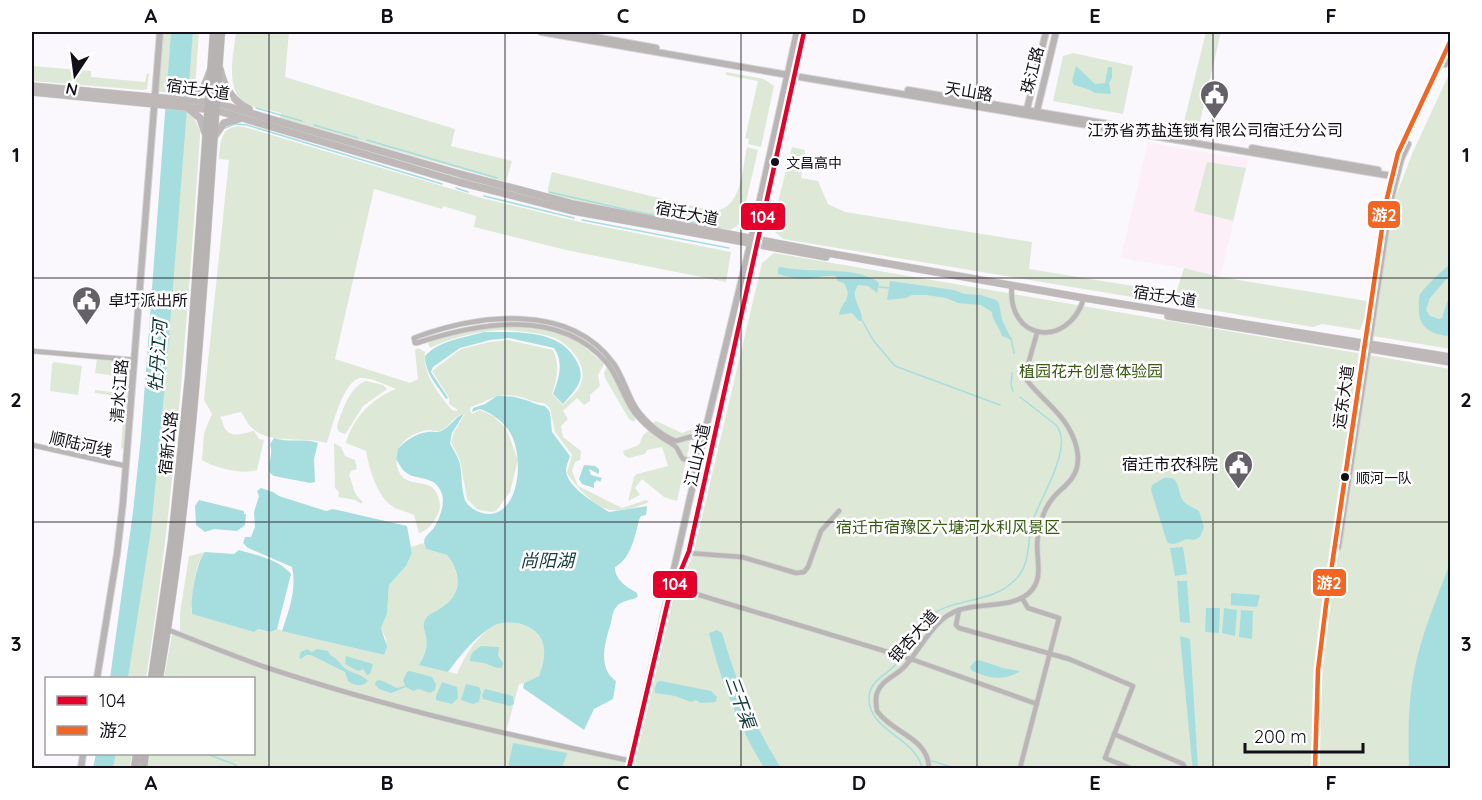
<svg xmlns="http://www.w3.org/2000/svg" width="1482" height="800" font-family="Quicksand,'Noto Sans SC',sans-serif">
	<rect width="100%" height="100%" fill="#faf8fc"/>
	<!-- industrial -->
	<polygon fill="#fceff8" points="1148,142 1231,157 1232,155 1249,158 1220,277 1184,268 1121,258"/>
	<!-- green -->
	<g fill="#dde8d7">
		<polygon points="162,32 171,32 167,93 157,91"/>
		<polygon points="193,32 199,32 195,88 192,94 187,95"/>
		<path d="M236,32H289L285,77L455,129L451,146L512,161L506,182L280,118L281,113C271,110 259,109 249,105C223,93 234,53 236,32Z"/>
		<polygon points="1206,32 1221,32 1199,126 1184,122"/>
		<polygon points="1073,53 1133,66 1123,114 1053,101 1063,56"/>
		<polygon points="32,66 91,71 91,77 145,82 147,73 149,74 147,89 143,90 32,81"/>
		<polygon points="726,72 764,79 774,86 761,147 748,144 749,139 745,138 758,81 726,75"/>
		<polygon points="1450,72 1450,349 1373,336 1394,201 1412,154"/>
		<path d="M185,112L192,113L200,131V137C187,318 175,499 146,678H128L158,460L166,376Z"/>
		<path d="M238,126L248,128L482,198L580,222L731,252L726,282L566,250L474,227L476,216L443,206L442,209L374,189L335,359L410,383L418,379L415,350L418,348L425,352C422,373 439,395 452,410L456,411L458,410L449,404V398L432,371L461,349L490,342L508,340L553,350C560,363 557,380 552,394L563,405C568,400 575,394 579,388C590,368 574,349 557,339C548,334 518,331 507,330C481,330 453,337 430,348L428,342L490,326L525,327L556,332L578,341L604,364L598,375L600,386L590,395V401L584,405L577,398L563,411L568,419L561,426L563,437L581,451L580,460L575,462L572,471L578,486L622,508L646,500L649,502C639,507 622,511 611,510C597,509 574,485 567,473L572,455L555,432L550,408L544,403C531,403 528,398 517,396C495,393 489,401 471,407L470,410L472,414L480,410L493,416L506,428L518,460L510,492L496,511L492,512L478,510L467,499L460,460L451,442L454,432L465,414C453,415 450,428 439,431C438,432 431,430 430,430C411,431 392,446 397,466C398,471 401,477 407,480C420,486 432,480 438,496C440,503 441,507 438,514C433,523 429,530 419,533L414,515C407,512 398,510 392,506C377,496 369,468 366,451L346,443C353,418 372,398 396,389C387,385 370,377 360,378C343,381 332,427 327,443C304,436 271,445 252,428C247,424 245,417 241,412L220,417C223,421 223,427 226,430C233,439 246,432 254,431L259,439L264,440L257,470C243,475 215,468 202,460L204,433L212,414L204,400L229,160L219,159V155C221,141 221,128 238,126Z"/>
		<path d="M747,147L758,150L742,219L737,226L730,230L614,210L549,194L548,188L552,172L713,211C742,210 742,169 747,147Z"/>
		<polygon points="792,147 805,150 801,178 818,181 828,204 845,212 1032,242 1029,269 1176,293 1184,268 1220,277 1367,301 1365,318 1360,330 1322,324 1313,327 783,239 776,233 772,226"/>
		<polygon points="1207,162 1246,168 1233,221 1194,211"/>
		<path d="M774,253L1450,369V768H147L150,754H254V678H164L173,629L180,631V613L189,556L205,552C193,566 194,593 191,610L192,614L271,632L277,629L383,655L386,639L381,628L387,614L389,585L406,566L412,553L411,547L423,543L426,549L447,555C461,573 462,595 442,608C434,614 428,613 425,623C423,628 425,631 426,637C428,647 424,655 420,664L457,674C465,655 475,638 493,626C499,622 508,622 515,623C546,629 549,649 539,676L524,683L519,684L506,732L633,761L671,601L693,555L762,263Z"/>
		<polygon points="97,359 131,363 130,380 122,384 122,377 95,373"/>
		<polygon points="54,362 82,366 78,395 50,391 52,364"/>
		<polygon points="607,367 636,418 634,422 629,419 605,378 604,373"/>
		<path d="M366,381L383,385L387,389L363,406L348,430L345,434L339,432L337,427C341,413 350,386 366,381Z"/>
		<polygon points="95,390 120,393 129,398 125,447 121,449 124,403 116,396 95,393"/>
		<polygon points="656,421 682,433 693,429 677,501 664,497 642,479 635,488 640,495 628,501 634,477 637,474 668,466 662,447 647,450 645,454 629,458 624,455 623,451 639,445 643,435 648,431 650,424"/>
		<path d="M334,443L341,447L345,456L355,460L357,469L351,471L349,475C354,485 352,493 362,501V504L355,500L338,497L339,492L335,488Z"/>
		<polygon points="116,754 132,754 130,768 113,768"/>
	</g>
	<!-- water -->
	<g fill="#a6dedf">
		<polygon points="171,32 193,32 166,376 151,530 128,678 110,678 133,512 141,437"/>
		<polygon points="1076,66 1095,84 1105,83 1108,67 1112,67 1112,78 1109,83 1111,94 1095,93 1088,89 1074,85 1072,81"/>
		<path d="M1450,264V275L1430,298L1426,310L1430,316L1439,319L1442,318L1450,293V333L1447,336C1431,334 1418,327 1419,309C1419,305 1418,299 1420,295C1423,288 1444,269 1450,264Z"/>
		<path d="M781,267C813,274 848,265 877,281L879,284L877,293L868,286L858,285C849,298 862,306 862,320L859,321L852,313L839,315C841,301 854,300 844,283L837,281L836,276C826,275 821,277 812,278C802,280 787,277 778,274V268Z"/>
		<path d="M890,281L954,290L965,294L981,295L996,300L999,303L1002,320L1012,340L1002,336C1000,327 992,321 992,312L981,305L958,303L946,298L926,295H912L906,298L887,300Z"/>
		<path d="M484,332C513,332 557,329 574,357C588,378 578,387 563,404L553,394C559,379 564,362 554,348L509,338L490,340L460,348L433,367L431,372L448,398L446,399C438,386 425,374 425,356C440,340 464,338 484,332Z"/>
		<path d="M497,396C505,396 514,396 522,399C531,401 535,405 545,406L550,412L552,432L570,456C569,460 566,466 566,470C566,487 597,504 609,512L647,506L646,515L641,516L639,520C635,536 631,559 615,567C614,578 627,588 636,592L638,596L636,598C630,600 623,601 618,605C613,609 612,617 611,623C605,641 597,669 616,681L613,699L594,709L584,730L523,688L524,683L539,676C549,650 546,629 516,623C508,622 500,622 493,626C475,637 460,655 448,672L419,665C424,656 428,648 426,637C425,632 423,628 424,623C427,613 433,614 441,608C462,595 462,574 447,555L426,549C420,536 430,535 435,526C440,517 445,504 442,494C435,473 415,482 404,471C401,468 398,462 396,459L398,449C406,440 415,434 427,432C432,431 437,433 441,431C451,427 454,417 464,414L452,433L450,443C453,450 458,456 460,464C462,475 461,489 465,500C467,505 474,510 479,512C520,527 528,451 506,427C499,418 490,413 480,409L472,412L473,408L485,404Z"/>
		<path d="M274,438C289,443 305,438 318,443L314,459L315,482L310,483L274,476L270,473C267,463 274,454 270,444Z"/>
		<polygon points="584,465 595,466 599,469 599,474 589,469 591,475 602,478 600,482 597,480 594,483 594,488 582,484 579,479"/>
		<path d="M1164,478C1180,476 1177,488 1182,499C1185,505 1193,507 1199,511L1204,527L1200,537L1194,540L1187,539C1180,541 1174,547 1167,542L1151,490L1152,485Z"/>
		<path d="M261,488L273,492L279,496L326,511L333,509L407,526L412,553L406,566L389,585L387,614L381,628L387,647L384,655L282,631C289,610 297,589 292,567L248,548L243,543L245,537H251L255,527L254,512L259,496L257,491Z"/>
		<polygon points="199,500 244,511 244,514 246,514 245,525 237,531 214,529 205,532 196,525 195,506"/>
		<polygon points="1183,547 1187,574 1175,576 1170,548"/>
		<path d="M239,550C256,555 280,560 291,574L277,629L271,632L258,629L254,632L192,614C190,601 196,562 205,552L234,554Z"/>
		<path d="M1450,563V768H1409C1408,736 1408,704 1414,672C1421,635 1437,598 1450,563Z"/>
		<polygon points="1177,581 1187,581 1190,623 1180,622"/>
		<polygon points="1231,593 1260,595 1257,607 1231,605"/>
		<polygon points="1206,608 1220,608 1219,633 1205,632"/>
		<polygon points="1224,608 1237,610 1235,636 1222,633"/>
		<polygon points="1241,610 1253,611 1252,639 1239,637"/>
		<path d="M717,630L722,633C736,681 754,726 781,768H764C739,727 720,680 709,633Z"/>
		<polygon points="1180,636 1190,639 1198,768 1193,768 1192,762"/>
		<path d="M481,646L499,647L498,656L503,663L502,668H497L484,663L470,661C470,653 475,650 481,646Z"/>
		<path d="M307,649L312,652L317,649L328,651L331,656C339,659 340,665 346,669C354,674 362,674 368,681C363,687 354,686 348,681L345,672L311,655H306L301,659L299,658L301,652Z"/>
		<polygon points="346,656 373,664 370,674 367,675 363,669 358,671 345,664"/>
		<path d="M979,660L1003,668L1020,671C1004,682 987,678 971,670L970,667L975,661Z"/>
		<polygon points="410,671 432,677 436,684 435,690 430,693 419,689 413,691 406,687 391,693 379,689 375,684 376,681 380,680 397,688 405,686 403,680 407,672"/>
		<polygon points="661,681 711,691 717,697 716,702 701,703 696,700 691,702 675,696 656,693 654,691 657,682"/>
		<polygon points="442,682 457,687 458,698 452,704 436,700 436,696"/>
		<polygon points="466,684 479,687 481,692 479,702 473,704 461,700"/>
		<polygon points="485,689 513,696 514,704 510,706 483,699 482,695"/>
		<polygon points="513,743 567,753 562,768 508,768"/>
		<polygon points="96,754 116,754 113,768 93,768"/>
	</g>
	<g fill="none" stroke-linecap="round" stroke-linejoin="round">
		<!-- stream -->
		<g stroke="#a6dedf" stroke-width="1.5">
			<polyline points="256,108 302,121"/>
			<polyline points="314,125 358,138"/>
			<polyline points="225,128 235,124 247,125 442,184"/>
			<polyline points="367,140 497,178"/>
			<polyline points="456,188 468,192"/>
			<polyline points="549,192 628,210 720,228"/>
			<polyline points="484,196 574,218"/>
			<polyline points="582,220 729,248"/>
			<polyline points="879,287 890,288"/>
			<polyline points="862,320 873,340 895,366 1000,405"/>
			<polyline points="1011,338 1014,353"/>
			<polyline points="1012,373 1011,385 1013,391"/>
			<polyline points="207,754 236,765 235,768"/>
			<polyline points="932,761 955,768"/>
			<path d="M922,768C916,738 869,731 869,699C869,680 886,676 896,664C908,648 912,628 930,616C957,596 991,605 1016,579C1031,564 1027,541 1032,523C1039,499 1075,447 1056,425L1020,397"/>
		</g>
		<defs>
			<g id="street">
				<path d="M1012,285C1006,341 1068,350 1084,298"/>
				<polyline points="32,351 135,360"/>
				<polyline points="32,445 126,466"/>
				<path d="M698,462L683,459C680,455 679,451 676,447C672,443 665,440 661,437C651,430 641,421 634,412C623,397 619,378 607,363C559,307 478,323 417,343H415L414,338C476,315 569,301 614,364C622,376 626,389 632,401C640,417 659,435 676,441L690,437L703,438"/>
				<polyline points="688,553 742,557 796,573 804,572 808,567 821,531 839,511"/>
				<polyline points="673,587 911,659 1037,704"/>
				<polyline points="959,610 956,625 959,628 1069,659 1133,686 1105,758 1130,768"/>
				<path d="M171,631C202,643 233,656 265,667C385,707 508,735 631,761"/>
				<polyline points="1114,734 1183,764 1185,768"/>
				<path d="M929,768C928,737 893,734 877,711C876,705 875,699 877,693C882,679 897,676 906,665C922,647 934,618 959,610C981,602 1011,609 1029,593C1046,578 1034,555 1038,536C1040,523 1044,508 1053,498C1058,491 1067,486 1072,478C1083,463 1077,442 1068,427C1058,409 1038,396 1026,379L1025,375L1037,333"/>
				<polyline points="1020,768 1059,618 1028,608 1022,598"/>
			</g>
			<g id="secondary">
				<polyline points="541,32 794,76 1392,176"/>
				<polyline points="568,32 656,48"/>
				<polyline points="1445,64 1450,52"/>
				<polyline points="908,90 1174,135"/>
				<polyline points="1026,113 1046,32"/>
				<polyline points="1036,115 1056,32"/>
				<polyline points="1252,148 1378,170"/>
				<polyline points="1338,547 1390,202 1401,159 1408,144"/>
				<polyline points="674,586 689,551 804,32"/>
				<polyline points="97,678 117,554 123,502 160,32"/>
				<polyline points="81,768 83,754"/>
				<polyline points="629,768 704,436 750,245 797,32"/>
				<polyline points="1315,768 1318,670 1326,605 1386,202 1398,153 1450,42"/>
			</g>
			<g id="primary">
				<path d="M220,69C224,87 232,101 249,109"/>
				<polyline points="32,86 216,103 460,174 573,204 833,254 1084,298 1450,357"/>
				<polyline points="32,92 215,110 459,182 573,211 826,257"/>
				<path d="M189,98C202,95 206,83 210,71"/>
				<polyline points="189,109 200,118 205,133"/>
				<polyline points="214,137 224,123 239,119"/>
				<polyline points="1168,316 1450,362"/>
			</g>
			<g id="highway">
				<polyline points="152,678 172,541 189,377 214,32"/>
				<path d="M159,678C196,465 205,247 221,32"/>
				<polyline points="135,768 137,754"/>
				<polyline points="143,768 145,754"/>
			</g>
		</defs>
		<!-- street casing -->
		<use href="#street" stroke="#d5d4d7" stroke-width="6"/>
		<!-- secondary casing -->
		<use href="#secondary" stroke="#d5d4d7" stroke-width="8"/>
		<!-- primary casing -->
		<use href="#primary" stroke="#d5d4d7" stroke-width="8"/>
		<!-- highway casing -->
		<use href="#highway" stroke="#d5d4d7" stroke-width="9"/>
		<!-- street -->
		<use href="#street" stroke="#bab6b5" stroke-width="4.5"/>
		<!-- secondary -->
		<use href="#secondary" stroke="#b9b5b4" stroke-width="6"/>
		<!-- primary -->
		<use href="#primary" stroke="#beb8b8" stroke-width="7"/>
		<!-- highway -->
		<use href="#highway" stroke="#b7b3b2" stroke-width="8"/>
		<defs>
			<polyline id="bus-1" points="629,768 668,601 689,551 804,32"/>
			<polyline id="bus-2" points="1315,768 1318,670 1326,605 1386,202 1398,153 1450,42"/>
		</defs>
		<!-- bus-1 casing -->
		<use href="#bus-1" stroke="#fff" stroke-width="9"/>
		<!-- bus-2 casing -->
		<use href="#bus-2" stroke="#fff" stroke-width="9"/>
		<!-- bus-1 -->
		<use href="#bus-1" stroke="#e4002b" stroke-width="4.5"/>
		<!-- bus-2 -->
		<use href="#bus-2" stroke="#f26522" stroke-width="4.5"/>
	</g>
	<!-- grid -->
	<path fill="none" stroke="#130f18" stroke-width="1.5" stroke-opacity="0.55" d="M269,32V768M505,32V768M741,32V768M977,32V768M1213,32V768M32,278H1450M32,522H1450"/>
	<!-- icons -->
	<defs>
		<symbol id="civic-pin" viewBox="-11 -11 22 30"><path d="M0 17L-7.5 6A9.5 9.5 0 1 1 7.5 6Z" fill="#646168" stroke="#fff"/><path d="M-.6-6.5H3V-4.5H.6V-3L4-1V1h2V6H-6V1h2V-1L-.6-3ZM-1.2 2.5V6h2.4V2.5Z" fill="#fff"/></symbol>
	</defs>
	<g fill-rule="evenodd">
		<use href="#civic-pin" x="1198" y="78" width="33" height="45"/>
		<use href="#civic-pin" x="70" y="284" width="33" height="45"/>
		<use href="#civic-pin" x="1222" y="448" width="33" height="45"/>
	</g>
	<!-- markers -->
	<g fill="#130f18" stroke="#fff" stroke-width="2">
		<circle cx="775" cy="162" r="5"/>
		<circle cx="1345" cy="477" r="5"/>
	</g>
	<g text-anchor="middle" stroke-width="5" stroke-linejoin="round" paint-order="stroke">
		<!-- bus labels -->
		<g font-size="14" fill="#130f18" stroke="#fff" text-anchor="start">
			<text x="786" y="168">文昌高中</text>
			<text x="1356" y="483">顺河一队</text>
		</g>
		<!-- street labels -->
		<g font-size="16" fill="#130f18" stroke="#fff">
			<text transform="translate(1032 70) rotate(-76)" y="6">珠江路</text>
			<text transform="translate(198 89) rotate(8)" y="6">宿迁大道</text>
			<text transform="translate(969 91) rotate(9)" y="6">天山路</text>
			<text transform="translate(687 213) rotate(11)" y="6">宿迁大道</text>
			<text transform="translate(1165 296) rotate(9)" y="6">宿迁大道</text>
			<text transform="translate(119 391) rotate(-85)" y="6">清水江路</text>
			<text transform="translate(1343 397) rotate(-82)" y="6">运东大道</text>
			<text transform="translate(168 443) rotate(-84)" y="6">宿新公路</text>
			<text transform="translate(81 444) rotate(13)" y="6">顺陆河线</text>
			<text transform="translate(697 455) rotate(-77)" y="6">江山大道</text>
			<text transform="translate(913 636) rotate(-48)" y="6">银杏大道</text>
		</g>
		<!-- poi labels -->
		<g font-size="16" fill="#130f18" stroke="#fff">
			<text x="1215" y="136">江苏省苏盐连锁有限公司宿迁分公司</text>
			<text x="108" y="306" text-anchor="start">卓圩派出所</text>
			<text x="1218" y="470" text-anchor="end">宿迁市农科院</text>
		</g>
		<!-- park labels -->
		<g font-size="16" fill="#365b10" stroke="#fff">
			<text x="1091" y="377">植园花卉创意体验园</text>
			<text x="948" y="533">宿迁市宿豫区六塘河水利风景区</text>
		</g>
		<!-- water labels -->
		<g font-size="18" font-style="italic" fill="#143c3c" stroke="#fff">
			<text transform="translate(158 356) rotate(-86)" y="6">牡丹江河</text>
			<text x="547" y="567">尚阳湖</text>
			<text transform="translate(740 702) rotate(70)" y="6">三干渠</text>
		</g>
	</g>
	<g stroke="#fff" stroke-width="2">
		<rect x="1367" y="200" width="34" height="29" rx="6" fill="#f26522"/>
		<rect x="740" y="202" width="46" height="29" rx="6" fill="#e4002b"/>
		<rect x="1312" y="568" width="35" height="29" rx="6" fill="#f26522"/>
		<rect x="652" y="570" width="46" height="29" rx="6" fill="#e4002b"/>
	</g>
	<g font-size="16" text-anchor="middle" font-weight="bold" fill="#fff">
		<text x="1384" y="221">游2</text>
		<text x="763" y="223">104</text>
		<text x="1329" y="589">游2</text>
		<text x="675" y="590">104</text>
	</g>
	<!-- border -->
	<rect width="1482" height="800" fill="none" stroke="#ffffff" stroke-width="66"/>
	<!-- legend -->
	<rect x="45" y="677" width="210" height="78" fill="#ffffff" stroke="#a19fa3" stroke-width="1.5"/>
	<rect x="57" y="696" width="30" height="9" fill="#e4002b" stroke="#a19fa3" stroke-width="1.5"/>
	<text x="99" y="707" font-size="18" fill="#130f18">104</text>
	<rect x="57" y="726" width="30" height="9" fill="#f26522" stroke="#a19fa3" stroke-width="1.5"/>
	<text x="99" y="737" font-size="18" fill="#130f18">游2</text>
	<!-- north arrow -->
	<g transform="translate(75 75) rotate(193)" stroke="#ffffff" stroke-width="4.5" paint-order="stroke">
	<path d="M0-4.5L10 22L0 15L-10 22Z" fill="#130f18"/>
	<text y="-9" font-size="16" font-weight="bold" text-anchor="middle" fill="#130f18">N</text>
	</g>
	<!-- scale -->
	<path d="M1245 743v9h118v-9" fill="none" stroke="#130f18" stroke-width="3"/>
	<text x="1254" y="743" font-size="18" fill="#130f18" stroke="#ffffff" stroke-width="4.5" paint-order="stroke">200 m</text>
	<rect x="33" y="33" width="1416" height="734" fill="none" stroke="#130f18" stroke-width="2"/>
	<g font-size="20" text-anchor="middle" font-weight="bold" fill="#130f18">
		<text x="151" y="23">A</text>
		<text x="387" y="23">B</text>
		<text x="623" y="23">C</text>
		<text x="859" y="23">D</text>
		<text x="1095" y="23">E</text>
		<text x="1331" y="23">F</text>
		<text x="16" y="162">1</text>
		<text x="1466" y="162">1</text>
		<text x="16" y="407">2</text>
		<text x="1466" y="407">2</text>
		<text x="16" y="651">3</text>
		<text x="1466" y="651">3</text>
		<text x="151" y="790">A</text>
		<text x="387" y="790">B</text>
		<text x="623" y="790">C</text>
		<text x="859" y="790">D</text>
		<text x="1095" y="790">E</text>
		<text x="1331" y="790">F</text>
	</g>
</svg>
